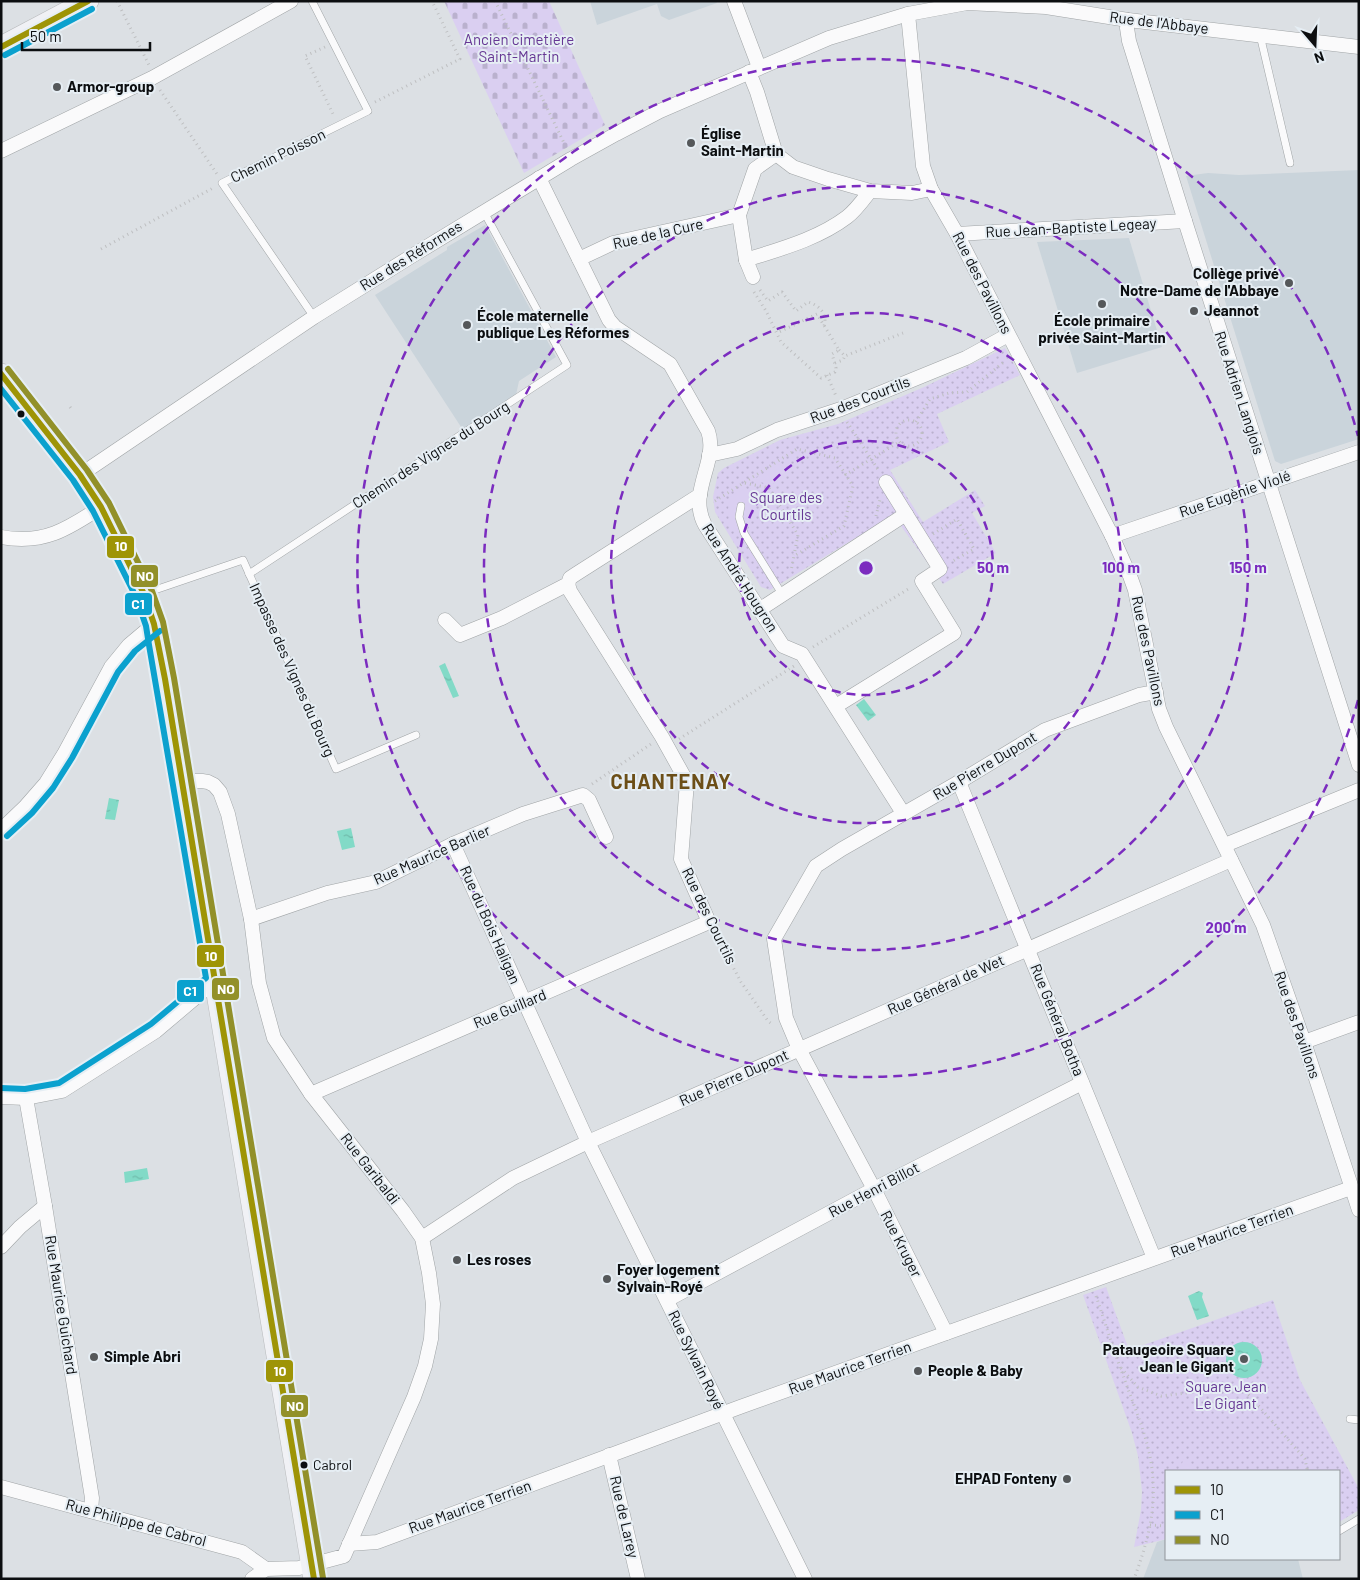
<svg xmlns="http://www.w3.org/2000/svg" width="1360" height="1580" font-family="Barlow,sans-serif">
	<defs>
		<pattern id="grass-dots" width="8" height="8" patternUnits="userSpaceOnUse" patternTransform="scale(1.25)"><rect width="8" height="8" fill="#dacff1"/><path d="M2 2h.1M6 6h.1" fill="none" stroke="#bab1ce" stroke-width="1.8" stroke-linecap="round"/></pattern>
		<pattern id="cemetery-stones" width="16" height="16" patternUnits="userSpaceOnUse" patternTransform="scale(1.25)"><rect width="16" height="16" fill="#dacff1"/><path d="M2 7V4a2 2 0 0 1 4 0v3zM10 15v-3a2 2 0 0 1 4 0v3z" fill="#bab1ce"/></pattern>
		<pattern id="water-ripples" width="26" height="14" patternUnits="userSpaceOnUse" patternTransform="scale(1.25)"><rect width="26" height="14" fill="#82dac7"/><path d="M2 4q2-2 4 0t4 0M15 11q2-2 4 0t4 0" fill="none" stroke="#6fbaaa"/></pattern>
	</defs>
	<rect width="100%" height="100%" fill="#dce0e4"/>
	<!-- built -->
	<g fill="#cad4db">
		<polygon points="590,1 716,1 717,3 669,20 661,16 657,4 597,25"/>
		<polygon points="1359,170 1359,439 1281,464 1275,461 1186,176 1208,173 1239,175"/>
		<polygon points="485,225 556,357 519,381 516,395 463,430 375,295 447,250 447,247"/>
		<polygon points="1129,238 1162,347 1077,373 1037,242"/>
		<polygon points="1166,1539 1166,1559 1298,1559 1303,1579 1143,1579 1157,1542"/>
	</g>
	<!-- grass -->
	<g fill="url(#grass-dots)">
		<polygon points="1005,348 1020,375 937,414 949,442 890,470 923,522 975,490 985,506 972,513 996,553 943,584 901,526 885,520 770,590 761,587 715,512 713,497 718,473 724,468 780,440 838,424 924,387"/>
		<polygon points="1106,1287 1129,1350 1273,1300 1300,1380 1359,1489 1359,1510 1339,1522 1339,1471 1166,1471 1166,1539 1134,1547 1141,1510 1142,1491 1138,1456 1132,1433 1083,1295"/>
	</g>
	<!-- cemetery -->
	<polygon fill="url(#cemetery-stones)" points="444,1 549,1 605,125 524,173"/>
	<!-- pitch -->
	<g fill="#dacff1">
		<polygon points="781,463 788,474 771,485 753,480"/>
		<polygon points="746,488 754,501 747,531 776,577 770,581 742,535 732,526 729,521 728,510 730,497"/>
		<polygon points="1189,1459 1193,1471 1180,1471 1183,1460"/>
	</g>
	<!-- water -->
	<g fill="url(#water-ripples)">
		<polygon points="445,663 459,696 453,698 439,666"/>
		<polygon points="864,699 876,715 868,721 856,705"/>
		<polygon points="109,798 119,800 115,820 105,819"/>
		<polygon points="351,828 355,847 342,850 337,831"/>
		<polygon points="147,1168 149,1179 125,1183 124,1172"/>
		<polygon points="1199,1291 1203,1293 1202,1297 1209,1316 1197,1320 1188,1296"/>
		<circle cx="1244" cy="1360" r="18"/>
	</g>
	<g fill="none" stroke-linecap="round" stroke-linejoin="round">
		<defs>
			<g id="service">
				<polyline points="312,1 368,111 222,183 314,317"/>
				<polyline points="1260,35 1290,163"/>
				<polyline points="741,506 739,517 744,533 782,594"/>
				<polyline points="249,574 567,365 484,212"/>
				<polyline points="146,593 243,560 336,769 416,735"/>
				<polyline points="1350,1419 1359,1420"/>
				<polyline points="1339,1531 1359,1519"/>
			</g>
			<g id="minor">
				<polyline points="734,1 759,67"/>
				<polyline points="908,14 923,166 931,189 957,234 1112,536 1130,576 1135,590 1159,709 1166,727 1263,925 1304,1042 1359,1210"/>
				<polyline points="1128,20 1127,28 1129,41 1185,221 1359,765"/>
				<polyline points="749,72 757,92 776,154"/>
				<polyline points="1,151 152,78 291,1"/>
				<polyline points="776,154 793,167 828,179 870,191 912,193 931,189"/>
				<path d="M539,178L609,320L615,327L670,364L708,431C719,461 687,492 705,525L783,646L802,654L903,813"/>
				<polyline points="957,234 1185,221"/>
				<polyline points="579,259 613,243 739,215"/>
				<path d="M746,260C780,249 818,239 847,217C856,210 863,200 870,191"/>
				<polyline points="753,277 746,260 739,215 755,169 776,154"/>
				<polyline points="709,455 737,449 777,430 841,409 966,358 1008,335"/>
				<polyline points="80,475 314,317 415,254 571,159 616,134 660,111 829,38 908,14 967,3 1046,7 1128,20 1359,47"/>
				<polyline points="1112,536 1359,452"/>
				<path d="M1,537C43,545 68,529 101,507"/>
				<polyline points="759,610 906,514"/>
				<polyline points="445,620 460,635 502,618 568,584 570,578 576,574 700,495"/>
				<polyline points="836,706 954,633 922,581 940,569 886,482"/>
				<polyline points="181,781 202,781 208,782 214,785 220,792 228,814 251,919 259,983 274,1038 311,1094 403,1211 422,1238 429,1273 433,1304 431,1339 425,1366 414,1397 344,1556 299,1568 266,1569 252,1579"/>
				<polyline points="959,782 1154,1258"/>
				<polyline points="1,830 25,807 46,783 64,754 111,667 129,645 154,624"/>
				<polyline points="453,844 588,1142 805,1579"/>
				<polyline points="1225,845 1359,790"/>
				<polyline points="251,919 327,893 376,882 453,844 523,814 583,795 589,800 606,837"/>
				<polyline points="1304,1042 1359,1022"/>
				<polyline points="311,1094 709,922 681,859 687,782 662,737 570,591 568,584"/>
				<polyline points="1,1097 26,1098 62,1091 156,1031 215,981"/>
				<polyline points="26,1098 45,1206 92,1498 91,1511"/>
				<polyline points="422,1238 513,1178 588,1142 1231,860"/>
				<polyline points="1,1247 20,1227 45,1206"/>
				<polyline points="667,1300 874,1189 1082,1083"/>
				<polyline points="946,1333 874,1189 799,1049 786,1018 774,939 816,866 842,849 959,782 1045,730 1139,695 1156,692"/>
				<polyline points="609,1455 638,1579"/>
				<polyline points="1,1487 242,1552 266,1569"/>
				<polyline points="349,1544 377,1542 740,1407 1351,1188"/>
			</g>
			<g id="primary">
				<polyline points="1,47 88,1"/>
				<polyline points="1,374 80,475 101,507 144,594 154,624 165,679 314,1579"/>
			</g>
		</defs>
		<!-- service casing -->
		<use href="#service" stroke="#a0a4a6" stroke-width="8"/>
		<!-- minor casing -->
		<use href="#minor" stroke="#a0a4a6" stroke-width="15"/>
		<!-- primary casing -->
		<use href="#primary" stroke="#b9bbbd" stroke-width="22"/>
		<!-- path -->
		<g stroke="#bebfc1" stroke-width="3" stroke-dasharray="1 4" stroke-linecap="butt">
			<polyline points="117,1 149,65"/>
			<polyline points="495,1 565,145"/>
			<polyline points="325,47 305,56 334,116"/>
			<polyline points="160,90 217,174"/>
			<polyline points="375,102 460,59 432,1"/>
			<polyline points="101,249 213,188"/>
			<path d="M760,290L768,301L782,292L796,311L808,302C819,305 828,314 824,326"/>
			<polyline points="754,292 766,311 781,342 821,378 835,372 836,368 832,354 839,350 817,314 777,333"/>
			<polyline points="839,350 845,356 903,333"/>
			<polyline points="835,363 843,360 845,356"/>
			<polyline points="827,375 836,396"/>
			<polyline points="70,407 73,411"/>
			<circle cx="909" cy="433" r="13"/>
			<polyline points="847,422 879,471"/>
			<polyline points="916,422 930,399 949,393 967,392 1005,361"/>
			<polyline points="845,475 899,442"/>
			<polyline points="745,483 769,488 798,535 794,555"/>
			<polyline points="715,501 797,449 835,458 853,486 844,526 794,556 791,571"/>
			<polyline points="876,516 880,500"/>
			<polyline points="933,534 957,519 974,549 951,562"/>
			<polyline points="813,647 910,588"/>
			<polyline points="679,739 794,666"/>
			<polyline points="592,784 651,744"/>
			<polyline points="715,933 741,982 768,1021 773,1025"/>
			<path d="M1096,1296C1105,1322 1113,1349 1123,1375C1135,1410 1152,1445 1153,1482C1155,1517 1146,1546 1134,1579"/>
			<polyline points="1121,1368 1138,1387 1161,1396 1228,1388 1243,1390 1250,1396 1305,1459 1307,1469 1306,1471"/>
			<polyline points="1150,1525 1166,1526"/>
		</g>
		<!-- service -->
		<use href="#service" stroke="#fafafb" stroke-width="7"/>
		<!-- minor -->
		<use href="#minor" stroke="#fafafb" stroke-width="14"/>
		<!-- primary -->
		<use href="#primary" stroke="#f0f1f5" stroke-width="21"/>
		<defs>
			<g id="bus-1">
				<polyline points="1,47 88,1"/>
				<polyline points="1,374 80,475 101,507 144,594 154,624 165,679 314,1579"/>
			</g>
			<g id="bus-2">
				<polyline points="5,55 92,9"/>
				<polyline points="1,389 73,480 93,511 136,597 146,626 149,645 206,978 151,1024 59,1083 25,1089 1,1088"/>
				<polyline points="7,836 32,813 53,788 72,758 118,672 135,651 160,631"/>
			</g>
			<polyline id="bus-3" points="8,369 87,470 109,503 152,591 163,622 174,678 323,1578"/>
		</defs>
		<!-- bus-1 casing -->
		<use href="#bus-1" stroke="#e6eef4" stroke-width="10"/>
		<!-- bus-2 casing -->
		<use href="#bus-2" stroke="#e6eef4" stroke-width="10"/>
		<!-- bus-3 casing -->
		<use href="#bus-3" stroke="#e6eef4" stroke-width="10"/>
		<!-- bus-1 -->
		<use href="#bus-1" stroke="#9e9406" stroke-width="6"/>
		<!-- bus-2 -->
		<use href="#bus-2" stroke="#0ba1ce" stroke-width="6"/>
		<!-- bus-3 -->
		<use href="#bus-3" stroke="#929029" stroke-width="6"/>
	</g>
	<!-- distance rings -->
	<g fill="none" stroke="#7b2cbf" stroke-width="2.5" stroke-dasharray="9 6">
		<circle cx="866" cy="568" r="127"/>
		<circle cx="866" cy="568" r="255"/>
		<circle cx="866" cy="568" r="382"/>
		<path d="M1358 700A509 509 0 1 1 1358 436"/>
	</g>
	<!-- markers -->
	<g fill="#55585a" stroke="#e6eef4" stroke-width="2">
		<circle cx="57" cy="87" r="5"/>
		<circle cx="691" cy="143" r="5"/>
		<circle cx="1289" cy="283" r="5"/>
		<circle cx="1102" cy="304" r="5"/>
		<circle cx="1194" cy="311" r="5"/>
		<circle cx="467" cy="325" r="5"/>
		<circle cx="457" cy="1260" r="5"/>
		<circle cx="607" cy="1279" r="5"/>
		<circle cx="94" cy="1357" r="5"/>
		<circle cx="1244" cy="1359" r="5"/>
		<circle cx="918" cy="1371" r="5"/>
		<circle cx="1067" cy="1479" r="5"/>
	</g>
	<g fill="#0c0e10" stroke="#e6eef4" stroke-width="2">
		<circle cx="21" cy="414" r="4.5"/>
		<circle cx="304" cy="1465" r="4.5"/>
	</g>
	<g text-anchor="middle" stroke-width="4" stroke-linejoin="round" paint-order="stroke">
		<!-- bus labels -->
		<g font-size="14" fill="#0c0e10" stroke="#e6eef4" text-anchor="start">
			<text x="313" y="1470">Cabrol</text>
		</g>
		<!-- street labels -->
		<g font-size="15" fill="#0c0e10" stroke="#e6eef4">
			<text transform="translate(1159 23) rotate(7)" y="5">Rue de l'Abbaye</text>
			<text transform="translate(278 156) rotate(-26)" y="5">Chemin Poisson</text>
			<text transform="translate(1071 228) rotate(-3)" y="5">Rue Jean-Baptiste Legeay</text>
			<text transform="translate(658 234) rotate(-13)" y="5">Rue de la Cure</text>
			<text transform="translate(411 256) rotate(-32)" y="5">Rue des Réformes</text>
			<text transform="translate(982 283) rotate(63)" y="5">Rue des Pavillons</text>
			<text transform="translate(1239 393) rotate(72)" y="5">Rue Adrien Langlois</text>
			<text transform="translate(860 400) rotate(-21)" y="5">Rue des Courtils</text>
			<text transform="translate(431 455) rotate(-33)" y="5">Chemin des Vignes du Bourg</text>
			<text transform="translate(1235 494) rotate(-19)" y="5">Rue Eugènie Violé</text>
			<text transform="translate(740 578) rotate(57)" y="5">Rue André Hougron</text>
			<text transform="translate(1148 651) rotate(78)" y="5">Rue des Pavillons</text>
			<text transform="translate(292 670) rotate(66)" y="5">Impasse des Vignes du Bourg</text>
			<text transform="translate(985 766) rotate(-31)" y="5">Rue Pierre Dupont</text>
			<text transform="translate(432 855) rotate(-24)" y="5">Rue Maurice Barlier</text>
			<text transform="translate(709 916) rotate(64)" y="5">Rue des Courtils</text>
			<text transform="translate(490 925) rotate(66)" y="5">Rue du Bois Haligan</text>
			<text transform="translate(946 985) rotate(-24)" y="5">Rue Général de Wet</text>
			<text transform="translate(510 1009) rotate(-23)" y="5">Rue Guillard</text>
			<text transform="translate(1057 1020) rotate(68)" y="5">Rue Général Botha</text>
			<text transform="translate(1297 1025) rotate(71)" y="5">Rue des Pavillons</text>
			<text transform="translate(734 1078) rotate(-24)" y="5">Rue Pierre Dupont</text>
			<text transform="translate(370 1169) rotate(52)" y="5">Rue Garibaldi</text>
			<text transform="translate(874 1190) rotate(-28)" y="5">Rue Henri Billot</text>
			<text transform="translate(1232 1231) rotate(-20)" y="5">Rue Maurice Terrien</text>
			<text transform="translate(901 1244) rotate(63)" y="5">Rue Kruger</text>
			<text transform="translate(61 1305) rotate(81)" y="5">Rue Maurice Guichard</text>
			<text transform="translate(696 1360) rotate(64)" y="5">Rue Sylvain Royé</text>
			<text transform="translate(850 1368) rotate(-20)" y="5">Rue Maurice Terrien</text>
			<text transform="translate(470 1507) rotate(-20)" y="5">Rue Maurice Terrien</text>
			<text transform="translate(624 1517) rotate(77)" y="5">Rue de Larey</text>
			<text transform="translate(136 1523) rotate(15)" y="5">Rue Philippe de Cabrol</text>
		</g>
		<!-- park labels -->
		<g font-size="15" fill="#663794" stroke="#e6eef4">
			<text x="519" y="45">Ancien cimetière<tspan x="519" dy="17">Saint-Martin</tspan></text>
			<text x="786" y="503">Square des<tspan x="786" dy="17">Courtils</tspan></text>
			<text x="1226" y="1392">Square Jean<tspan x="1226" dy="17">Le Gigant</tspan></text>
		</g>
		<!-- poi labels -->
		<g font-size="15" font-weight="bold" fill="#0c0e10" stroke="#e6eef4" text-anchor="start">
			<text x="67" y="92">Armor-group</text>
			<text x="701" y="139">Église<tspan x="701" dy="17">Saint-Martin</tspan></text>
			<text x="1279" y="279" text-anchor="end">Collège privé<tspan x="1279" dy="17">Notre-Dame de l'Abbaye</tspan></text>
			<text x="1204" y="316">Jeannot</text>
			<text x="477" y="321">École maternelle<tspan x="477" dy="17">publique Les Réformes</tspan></text>
			<text x="1102" y="326" text-anchor="middle">École primaire<tspan x="1102" dy="17">privée Saint-Martin</tspan></text>
			<text x="467" y="1265">Les roses</text>
			<text x="617" y="1275">Foyer logement<tspan x="617" dy="17">Sylvain-Royé</tspan></text>
			<text x="1234" y="1355" text-anchor="end">Pataugeoire Square<tspan x="1234" dy="17">Jean le Gigant</tspan></text>
			<text x="104" y="1362">Simple Abri</text>
			<text x="928" y="1376">People &amp; Baby</text>
			<text x="1057" y="1484" text-anchor="end">EHPAD Fonteny</text>
		</g>
		<!-- district labels -->
		<g font-size="20" font-weight="bold" letter-spacing="1" fill="#6c4f18" stroke="#e6eef4">
			<text x="671" y="789">CHANTENAY</text>
		</g>
	</g>
	<circle cx="866" cy="568" r="8" fill="#7b2cbf" stroke="#e6eef4" stroke-width="2.5"/>
	<g font-size="15" text-anchor="middle" font-weight="bold" fill="#7b2cbf" stroke="#e6eef4" stroke-width="4" stroke-linejoin="round" paint-order="stroke">
		<text x="993" y="573">50 m</text>
		<text x="1121" y="573">100 m</text>
		<text x="1248" y="573">150 m</text>
		<text x="1226" y="933">200 m</text>
	</g>
	<g stroke="#e6eef4" stroke-width="2">
		<rect x="106" y="535" width="29" height="24" rx="5" fill="#9e9406"/>
		<rect x="130" y="564" width="29" height="24" rx="5" fill="#929029"/>
		<rect x="124" y="592" width="29" height="24" rx="5" fill="#0ba1ce"/>
		<rect x="196" y="944" width="29" height="24" rx="5" fill="#9e9406"/>
		<rect x="211" y="977" width="29" height="24" rx="5" fill="#929029"/>
		<rect x="176" y="979" width="29" height="24" rx="5" fill="#0ba1ce"/>
		<rect x="265" y="1359" width="29" height="24" rx="5" fill="#9e9406"/>
		<rect x="280" y="1394" width="29" height="24" rx="5" fill="#929029"/>
	</g>
	<g font-size="14" text-anchor="middle" font-weight="bold" fill="#fff">
		<text x="121" y="551">10</text>
		<text x="145" y="581">NO</text>
		<text x="138" y="609">C1</text>
		<text x="211" y="961">10</text>
		<text x="226" y="994">NO</text>
		<text x="190" y="996">C1</text>
		<text x="280" y="1376">10</text>
		<text x="295" y="1411">NO</text>
	</g>
	<!-- border -->
	<rect width="1360" height="1580" fill="none" stroke="#0c0e10" stroke-width="5"/>
	<!-- legend -->
	<rect x="1165" y="1470" width="175" height="90" fill="#e6eef4" stroke="#8f9499"/>
	<rect x="1175" y="1486" width="25" height="8" fill="#9e9406" stroke="#8f9499"/>
	<text x="1210" y="1495" font-size="15" fill="#0c0e10">10</text>
	<rect x="1175" y="1511" width="25" height="8" fill="#0ba1ce" stroke="#8f9499"/>
	<text x="1210" y="1520" font-size="15" fill="#0c0e10">C1</text>
	<rect x="1175" y="1536" width="25" height="8" fill="#929029" stroke="#8f9499"/>
	<text x="1210" y="1545" font-size="15" fill="#0c0e10">NO</text>
	<!-- north arrow -->
	<g transform="translate(1315 45) rotate(161)" stroke="#e6eef4" stroke-width="4" paint-order="stroke">
	<path d="M0-4L9 19L0 12L-9 19Z" fill="#0c0e10"/>
	<text y="-8" font-size="14" font-weight="bold" text-anchor="middle" fill="#0c0e10">N</text>
	</g>
	<!-- scale -->
	<path d="M22 42v8h128v-8" fill="none" stroke="#0c0e10" stroke-width="2.5"/>
	<text x="30" y="42" font-size="15" fill="#0c0e10" stroke="#e6eef4" stroke-width="4" paint-order="stroke">50 m</text>
</svg>
